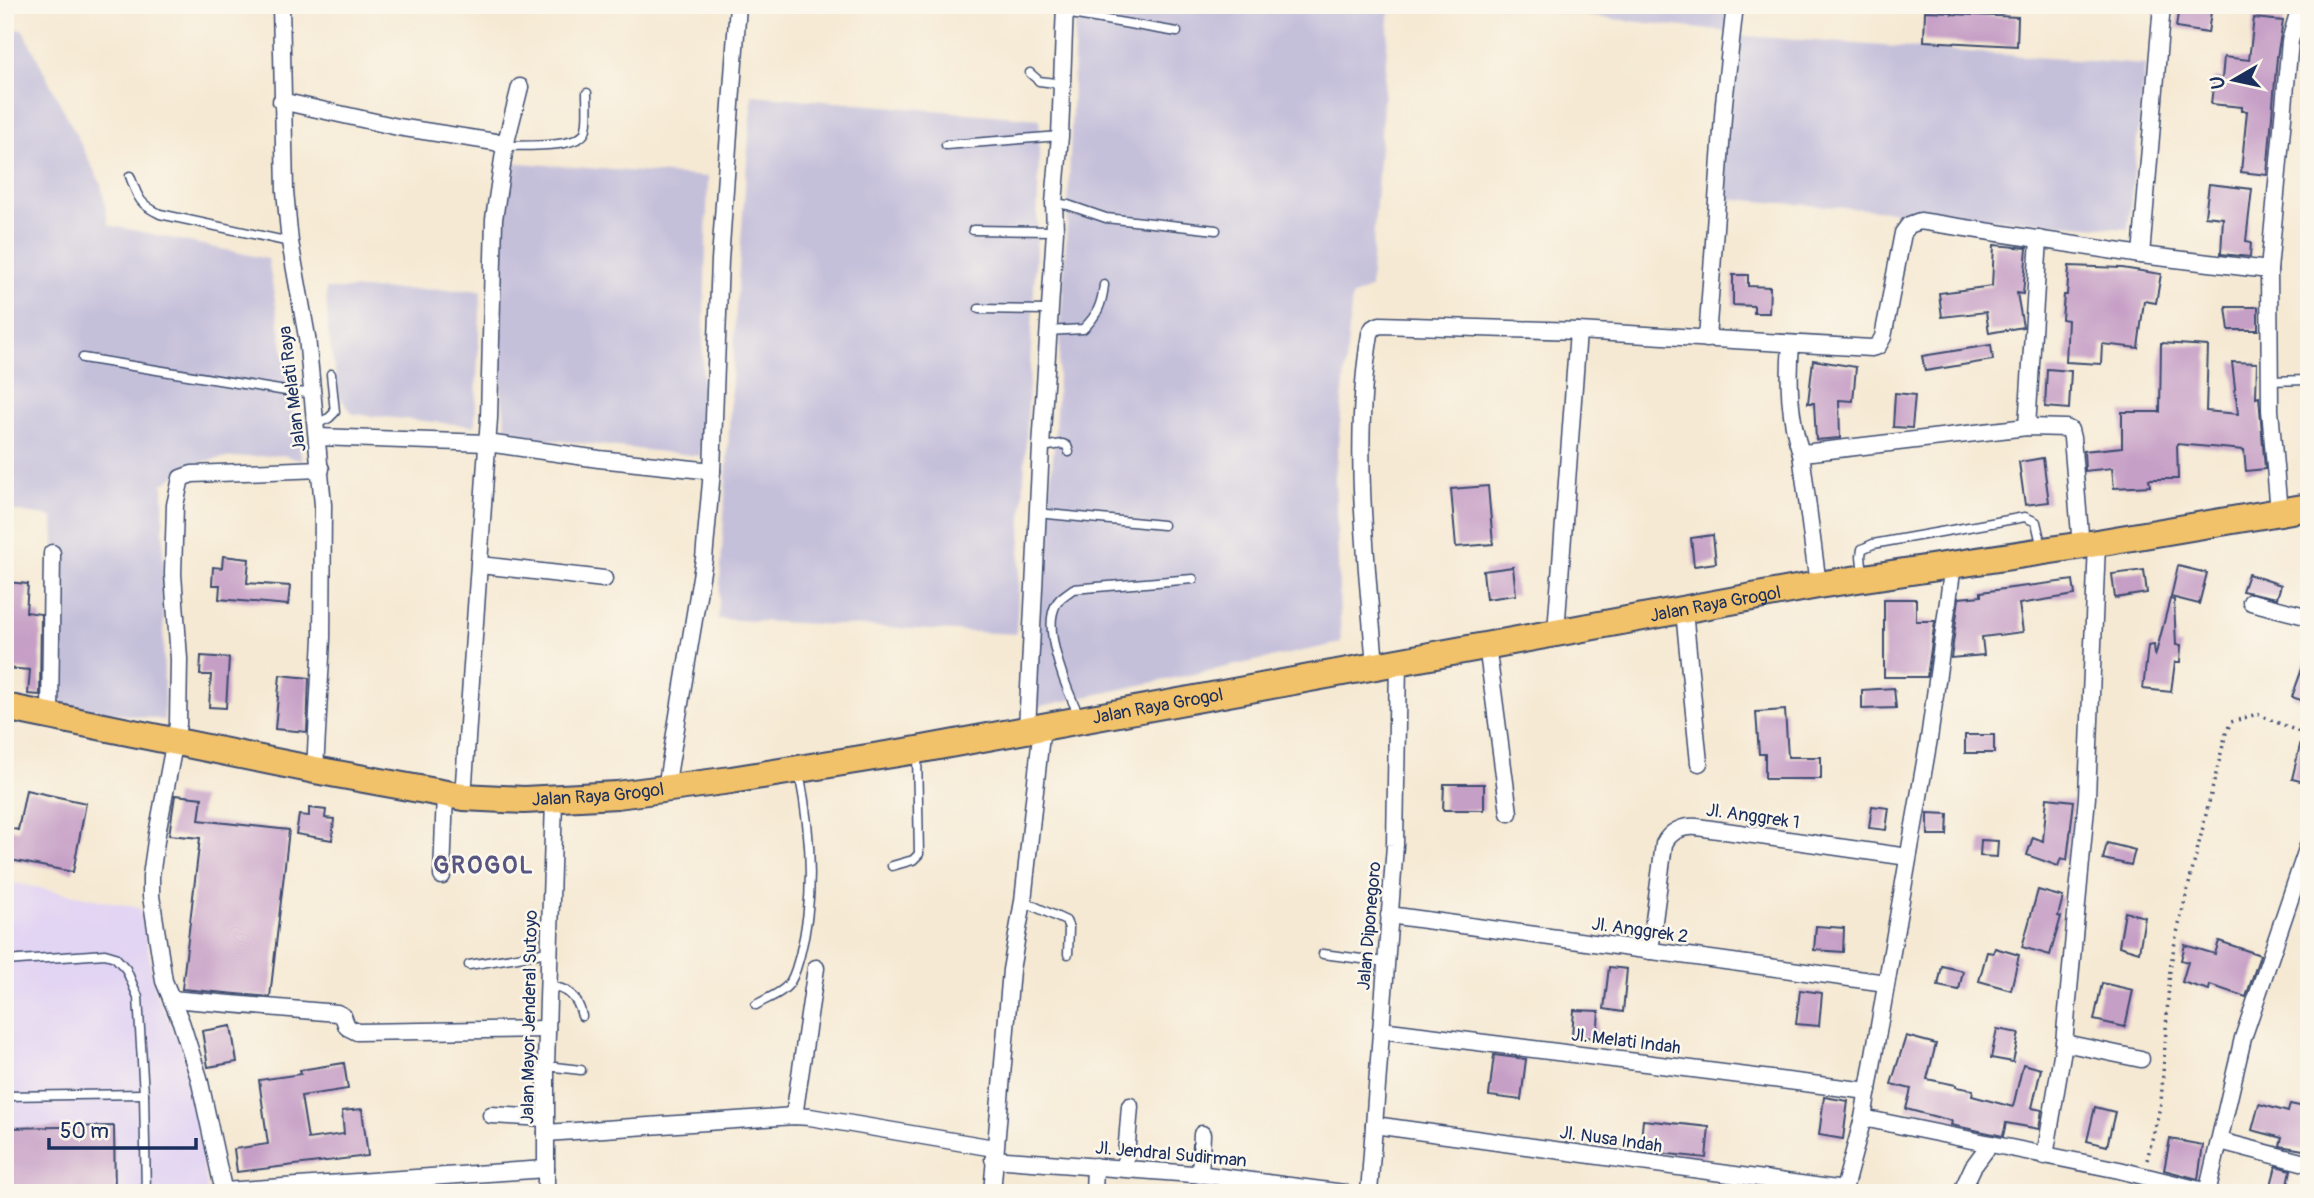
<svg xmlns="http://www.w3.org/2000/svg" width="2314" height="1198" font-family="Pangolin,sans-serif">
	<rect width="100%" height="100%" fill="#fbf7ec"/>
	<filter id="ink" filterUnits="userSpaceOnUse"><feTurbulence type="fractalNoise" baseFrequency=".0143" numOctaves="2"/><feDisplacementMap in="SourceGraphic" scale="14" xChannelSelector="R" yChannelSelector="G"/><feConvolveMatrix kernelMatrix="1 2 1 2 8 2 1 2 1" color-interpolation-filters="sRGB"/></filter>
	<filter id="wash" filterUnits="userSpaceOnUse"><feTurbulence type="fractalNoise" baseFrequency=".00686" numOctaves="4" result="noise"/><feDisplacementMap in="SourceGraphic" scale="28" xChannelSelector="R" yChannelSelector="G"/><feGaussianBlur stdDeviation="1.57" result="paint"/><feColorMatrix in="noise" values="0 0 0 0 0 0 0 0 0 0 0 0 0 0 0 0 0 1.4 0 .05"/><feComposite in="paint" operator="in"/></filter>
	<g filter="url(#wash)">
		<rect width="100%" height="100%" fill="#f5e9d3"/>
		<!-- built -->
		<polygon fill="#e2d4f3" points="5,881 140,908 156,993 183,1049 208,1193 5,1193"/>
		<!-- industrial -->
		<g fill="#c5c0da">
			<polygon points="1076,5 1390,5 1370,288 1352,297 1335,477 1341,643 1032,708 1054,445 1068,205"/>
			<polygon points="1487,5 1730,5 1728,32"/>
			<polygon points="5,28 23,30 101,184 109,225 268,259 302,461 283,455 222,458 191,464 163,484 164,720 60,705 53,517 5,510"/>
			<polygon points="1733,35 2145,65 2128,229 1717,198"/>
			<polygon points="752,95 1040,119 1037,232 1016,634 718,619 736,308"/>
			<polygon points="507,162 708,177 700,456 507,435 498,363 503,275 501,219"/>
			<polygon points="326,289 481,290 475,426 353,414 339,396 328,332"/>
		</g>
		<g id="blocks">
			<!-- building -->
			<g fill="#c69fc6">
				<polygon points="2179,5 2212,5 2208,33 2176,28"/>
				<polygon points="1925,11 1952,12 1952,14 2018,17 2017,46 1924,41"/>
				<polygon points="2254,18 2283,21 2277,57 2267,175 2241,172 2247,111 2242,111 2242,107 2211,104 2214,78 2222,79 2224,57 2249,60"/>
				<polygon points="2209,184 2252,189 2246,241 2251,242 2250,257 2221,254 2223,218 2205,216"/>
				<polygon points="1994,245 2027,248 2023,294 2017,293 2023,327 1989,333 1986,312 1942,317 1939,293 1992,286"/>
				<polygon points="2069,266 2122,268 2161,274 2156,303 2144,301 2138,348 2102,344 2101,364 2066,362 2068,320 2062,319 2064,295 2067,295"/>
				<polygon points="1733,275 1748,275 1748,286 1770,287 1769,313 1754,313 1754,306 1733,305"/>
				<polygon points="2226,307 2258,307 2258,330 2229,330"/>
				<polygon points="2161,343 2208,346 2206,411 2238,414 2232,362 2257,363 2256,398 2259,397 2265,469 2246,471 2244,450 2177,444 2178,479 2149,479 2150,486 2114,488 2112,468 2085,471 2084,451 2122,447 2122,412 2160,412"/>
				<polygon points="1991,345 1993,360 1925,371 1922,356"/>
				<polygon points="1813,360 1856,367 1853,401 1839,400 1840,438 1816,440 1814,403 1808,403"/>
				<polygon points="2047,369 2071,371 2069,409 2045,407"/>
				<polygon points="1895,393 1915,395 1912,428 1893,427"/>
				<polygon points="2043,458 2049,502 2025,505 2019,462"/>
				<polygon points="1488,486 1493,544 1456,547 1451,489"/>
				<polygon points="1713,535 1716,563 1694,566 1691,538"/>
				<polygon points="223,556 249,559 247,583 290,586 288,605 219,599 220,585 212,585 213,567 222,568"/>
				<polygon points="2178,566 2207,573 2199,604 2171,597"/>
				<polygon points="1513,567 1516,595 1486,599 1483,571"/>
				<polygon points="2144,570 2147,593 2115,598 2112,574"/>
				<polygon points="2248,574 2281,585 2277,598 2242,591"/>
				<polygon points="2073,580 2075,595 2019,604 2023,632 1982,637 1984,655 1951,658 1959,598 1981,596 1981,592"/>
				<polygon points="5,582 28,584 26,612 41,614 40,695 28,694 30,670 5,668"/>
				<polygon points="1884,599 1916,599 1916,621 1935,621 1927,677 1884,677"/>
				<polygon points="2170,599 2174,600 2176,645 2181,645 2180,662 2175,662 2171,692 2143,689 2148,646 2154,645 2155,657"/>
				<polygon points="2307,655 2309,656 2309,703 2292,697"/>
				<polygon points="201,656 229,658 226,708 209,707 211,675 200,675"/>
				<polygon points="280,675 309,678 307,732 275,729"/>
				<polygon points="1894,688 1896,708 1862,709 1862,690"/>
				<polygon points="1785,710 1788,757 1821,757 1821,779 1765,779 1765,754 1759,754 1756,712"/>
				<polygon points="2303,733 2309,734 2309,783 2292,779"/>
				<rect x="1965" y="735" width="29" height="18"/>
				<polygon points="1444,784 1484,784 1484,810 1443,810"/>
				<polygon points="26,790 86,803 73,872 5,859 5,827 18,830"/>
				<polygon points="175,795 202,798 199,820 289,830 270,997 182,989 200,838 169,835"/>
				<polygon points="2047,798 2074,801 2067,860 2061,858 2058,866 2027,855 2033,837 2043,841"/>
				<polygon points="1872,806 1889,808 1886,830 1869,828"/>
				<polygon points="309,808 326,810 325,818 334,819 332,840 296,834 299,815 309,816"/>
				<polygon points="1928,813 1948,814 1947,835 1928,835"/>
				<polygon points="1981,840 1998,841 1997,857 1980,856"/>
				<polygon points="2107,843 2135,850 2131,865 2103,859"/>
				<polygon points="2038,890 2063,897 2058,916 2061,917 2050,955 2022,947"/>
				<polygon points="2125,912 2145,917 2139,952 2119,946"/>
				<polygon points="1816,926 1844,928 1843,952 1814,950"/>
				<polygon points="2219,941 2260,955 2246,997 2210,985 2209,990 2182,982 2188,962 2181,960 2185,945 2215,954"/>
				<polygon points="1995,948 2019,955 2011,990 1979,981 1987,952 1993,953"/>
				<polygon points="1942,966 1963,971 1959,990 1938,986"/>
				<polygon points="1609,967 1627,969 1623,1012 1604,1009"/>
				<polygon points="2102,983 2133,990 2125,1027 2094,1020"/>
				<polygon points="1800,990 1822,993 1819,1026 1796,1024"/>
				<polygon points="1574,1010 1599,1011 1597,1038 1572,1036"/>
				<polygon points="231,1026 237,1062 208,1067 202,1031"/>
				<polygon points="1997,1029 2019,1033 2013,1062 1991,1058"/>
				<polygon points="1906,1036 1936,1044 1927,1079 1956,1085 1956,1087 1973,1090 1972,1096 2013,1107 2023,1064 2041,1069 2032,1108 2042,1110 2039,1129 2006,1123 2003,1136 1951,1125 1952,1121 1906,1109 1911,1089 1891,1084"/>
				<polygon points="1494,1055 1526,1059 1521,1100 1489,1096"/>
				<polygon points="344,1063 348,1089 301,1096 308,1139 344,1134 342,1111 362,1109 368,1156 237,1172 234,1149 268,1144 259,1080 301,1074 300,1070"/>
				<polygon points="1824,1097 1848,1101 1843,1139 1819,1135"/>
				<polygon points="2259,1104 2288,1112 2290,1104 2309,1108 2309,1151 2280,1146 2282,1138 2252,1130"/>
				<polygon points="2095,1107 2115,1112 2107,1146 2087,1141"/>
				<polygon points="1643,1120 1709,1127 1706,1158 1640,1151"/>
				<polygon points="114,1126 115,1193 5,1193 5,1128"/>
				<polygon points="2170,1139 2203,1145 2198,1179 2164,1170"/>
				<polygon points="2276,1166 2291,1170 2286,1193 2269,1193"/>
			</g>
		</g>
	</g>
	<g filter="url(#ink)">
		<use href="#blocks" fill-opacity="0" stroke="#3c4b70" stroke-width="2"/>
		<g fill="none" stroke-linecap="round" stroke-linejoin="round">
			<defs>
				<g id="service">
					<polyline points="1951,5 2002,9"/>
					<polyline points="1065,13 1177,32"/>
					<polyline points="1030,73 1039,81 1063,84"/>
					<polyline points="946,145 1060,136"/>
					<path d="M505,146C522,145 578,149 585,132C589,122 587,104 587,93"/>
					<path d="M130,176C138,198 139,204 160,214L290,242"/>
					<polyline points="1054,203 1068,205 1106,218 1216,230"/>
					<polyline points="973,230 1055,231"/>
					<polyline points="979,309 1049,310"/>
					<path d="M1047,331L1083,329C1097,316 1102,304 1104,285"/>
					<polyline points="83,358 292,392 313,393"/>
					<polyline points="2269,381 2309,380"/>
					<polyline points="316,424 329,418 335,412 331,374"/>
					<polyline points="1041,447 1063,444 1067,446 1069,452"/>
					<polyline points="1037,513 1163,525"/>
					<polyline points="1863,575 1861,556 1862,549 1873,544 2025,517 2036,522 2042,548"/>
					<path d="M1080,717C1068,693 1044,635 1054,609C1057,599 1065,595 1073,589L1193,579"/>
					<polyline points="892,866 913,860 919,854 917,753"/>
					<polyline points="1023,901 1066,921 1069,928 1068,954"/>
					<polyline points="1323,954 1385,962"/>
					<polyline points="5,961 105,954 115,957 126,969 138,997 144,1094 146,1193"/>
					<polyline points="469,965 548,952"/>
					<path d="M549,987C568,987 578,998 582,1016"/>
					<path d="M756,1005C765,999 781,994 788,985C795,977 797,965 800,955C816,895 811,832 799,772"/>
					<polyline points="546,1066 581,1070"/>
					<polyline points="5,1096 144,1094"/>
				</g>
				<g id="minor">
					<polyline points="281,5 285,191 290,242 307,337 323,505 322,638 315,770"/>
					<polyline points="281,101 398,127 495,142 505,146"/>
					<polyline points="2141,255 2162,5"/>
					<polyline points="1707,339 1724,103 1735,5"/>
					<path d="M1791,344C1788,382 1789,417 1801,453"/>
					<polyline points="2027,427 2039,239"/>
					<polyline points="318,437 487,443 599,459 712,471"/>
					<polyline points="2279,512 2270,410 2269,270 2290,41 2297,17 2305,5"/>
					<polyline points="480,565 604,579"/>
					<polyline points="1818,585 1801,453 1812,452 2027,427 2066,428 2070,430 2072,438 2081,546"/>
					<polyline points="2251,602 2309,617"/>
					<polyline points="1684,611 1699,763"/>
					<polyline points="1556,632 1578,331"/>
					<polyline points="1487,645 1509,813"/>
					<path d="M1375,665C1366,556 1352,443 1370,334L1373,328L1380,325L1578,331L1871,348L1878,346L1883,337L1903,233L1909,225L1920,221L2141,255L2269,270"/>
					<polyline points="50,716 52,553"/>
					<polyline points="1027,729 1041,447 1055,231 1054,203 1060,136 1065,5"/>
					<polyline points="666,788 704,559 712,471 720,260 738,5"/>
					<polyline points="463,797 489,418 494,219 505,146 520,87"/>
					<polyline points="442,876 445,793"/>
					<polyline points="1389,915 1886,983"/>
					<path d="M1650,951L1664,844C1670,831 1683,826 1697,827L1908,857"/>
					<polyline points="171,999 337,1013 343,1016 347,1027 357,1032 547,1029"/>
					<polyline points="1381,1030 1868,1091"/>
					<polyline points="2064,1043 2141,1059"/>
					<polyline points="491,1115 545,1118"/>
					<polyline points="794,1116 816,968"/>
					<polyline points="1863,1118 2119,1170 2208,1192"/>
					<polyline points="1374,1125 1844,1190"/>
					<polyline points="546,1133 794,1116 810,1117 994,1148"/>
					<polyline points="2220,1141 2309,1164"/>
					<polyline points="2045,1156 2064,1043 2087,797 2097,543"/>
					<polyline points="993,1159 1206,1175 1344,1193"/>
					<polyline points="1125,1168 1130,1106"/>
					<polyline points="1200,1175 1202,1134"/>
					<polyline points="224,1191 546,1169"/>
					<polyline points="224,1193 199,1078 181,1022 164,981 151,896 151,876 157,834 178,724 179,659 173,574 175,505 181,478 192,474 321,469"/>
					<polyline points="546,1193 546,1066 554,800"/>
					<polyline points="992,1193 1011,970 1023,901 1042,726"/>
					<polyline points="1094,1193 1095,1166"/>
					<polyline points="1369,1193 1395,845 1398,661"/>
					<polyline points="1843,1193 1863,1118 1929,739 1953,565"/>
					<polyline points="1961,1193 1973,1167 1990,1144"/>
					<polyline points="2207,1193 2243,1038 2309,843"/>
				</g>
				<g id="primary">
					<path id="s1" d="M5,707L315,770L463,797L524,800L617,795L731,780L917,750L1818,585L2097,543L2309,507"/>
				</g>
			</defs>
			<!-- service casing -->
			<use href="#service" stroke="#3c4b70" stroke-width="11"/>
			<!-- minor casing -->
			<use href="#minor" stroke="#3c4b70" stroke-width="19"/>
			<!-- primary casing -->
			<use href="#primary" stroke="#3c4b70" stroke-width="30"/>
			<!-- path -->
			<polyline stroke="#3c4b70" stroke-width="3.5" stroke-dasharray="2 5" stroke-linecap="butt" points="2147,1160 2161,1103 2170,969 2176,937 2226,733 2231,722 2257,714 2309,736"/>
			<!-- service -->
			<use href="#service" stroke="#fff" stroke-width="8"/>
			<!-- minor -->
			<use href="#minor" stroke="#fff" stroke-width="16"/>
			<!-- primary -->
			<use href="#primary" stroke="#f2c26a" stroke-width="26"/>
		</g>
	</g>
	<g text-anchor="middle" stroke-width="5" stroke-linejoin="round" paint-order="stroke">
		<!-- street labels -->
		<g font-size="18" fill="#1b2f5e" stroke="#fbf7ec">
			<text transform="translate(292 389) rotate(-97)" y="6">Jalan Melati Raya</text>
			<text dy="6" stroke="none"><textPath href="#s1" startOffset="1736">Jalan Raya Grogol</textPath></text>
			<text dy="6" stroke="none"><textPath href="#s1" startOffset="1169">Jalan Raya Grogol</textPath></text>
			<text dy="6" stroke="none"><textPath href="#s1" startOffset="602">Jalan Raya Grogol</textPath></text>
			<text transform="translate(1753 816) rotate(8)" y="6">Jl. Anggrek 1</text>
			<text transform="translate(1369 926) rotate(-85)" y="6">Jalan Diponegoro</text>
			<text transform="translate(1640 930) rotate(8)" y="6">Jl. Anggrek 2</text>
			<text transform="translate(529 1017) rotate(-89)" y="6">Jalan Mayor Jenderal Sutoyo</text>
			<text transform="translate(1626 1041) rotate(7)" y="6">Jl. Melati Indah</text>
			<text transform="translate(1611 1139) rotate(8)" y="6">Jl. Nusa Indah</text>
			<text transform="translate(1171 1154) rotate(5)" y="6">Jl. Jendral Sudirman</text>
		</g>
		<!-- district labels -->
		<g font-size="24" font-weight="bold" letter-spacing="2" fill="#575682" stroke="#fbf7ec">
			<text x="484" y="873">GROGOL</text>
		</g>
	</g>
	<!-- margin -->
	<rect width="2314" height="1198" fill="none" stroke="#fbf7ec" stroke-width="28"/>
	<!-- north arrow -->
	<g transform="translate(2234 80) rotate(261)" stroke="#fbf7ec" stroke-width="5" paint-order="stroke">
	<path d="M0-5L12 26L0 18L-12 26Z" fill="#1b2f5e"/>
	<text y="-10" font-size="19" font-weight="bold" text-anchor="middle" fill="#1b2f5e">U</text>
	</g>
	<!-- scale -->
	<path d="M49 1138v10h147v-10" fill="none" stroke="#1b2f5e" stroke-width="3.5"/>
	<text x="60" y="1138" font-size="21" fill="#1b2f5e" stroke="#fbf7ec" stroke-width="5" paint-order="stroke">50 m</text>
</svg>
